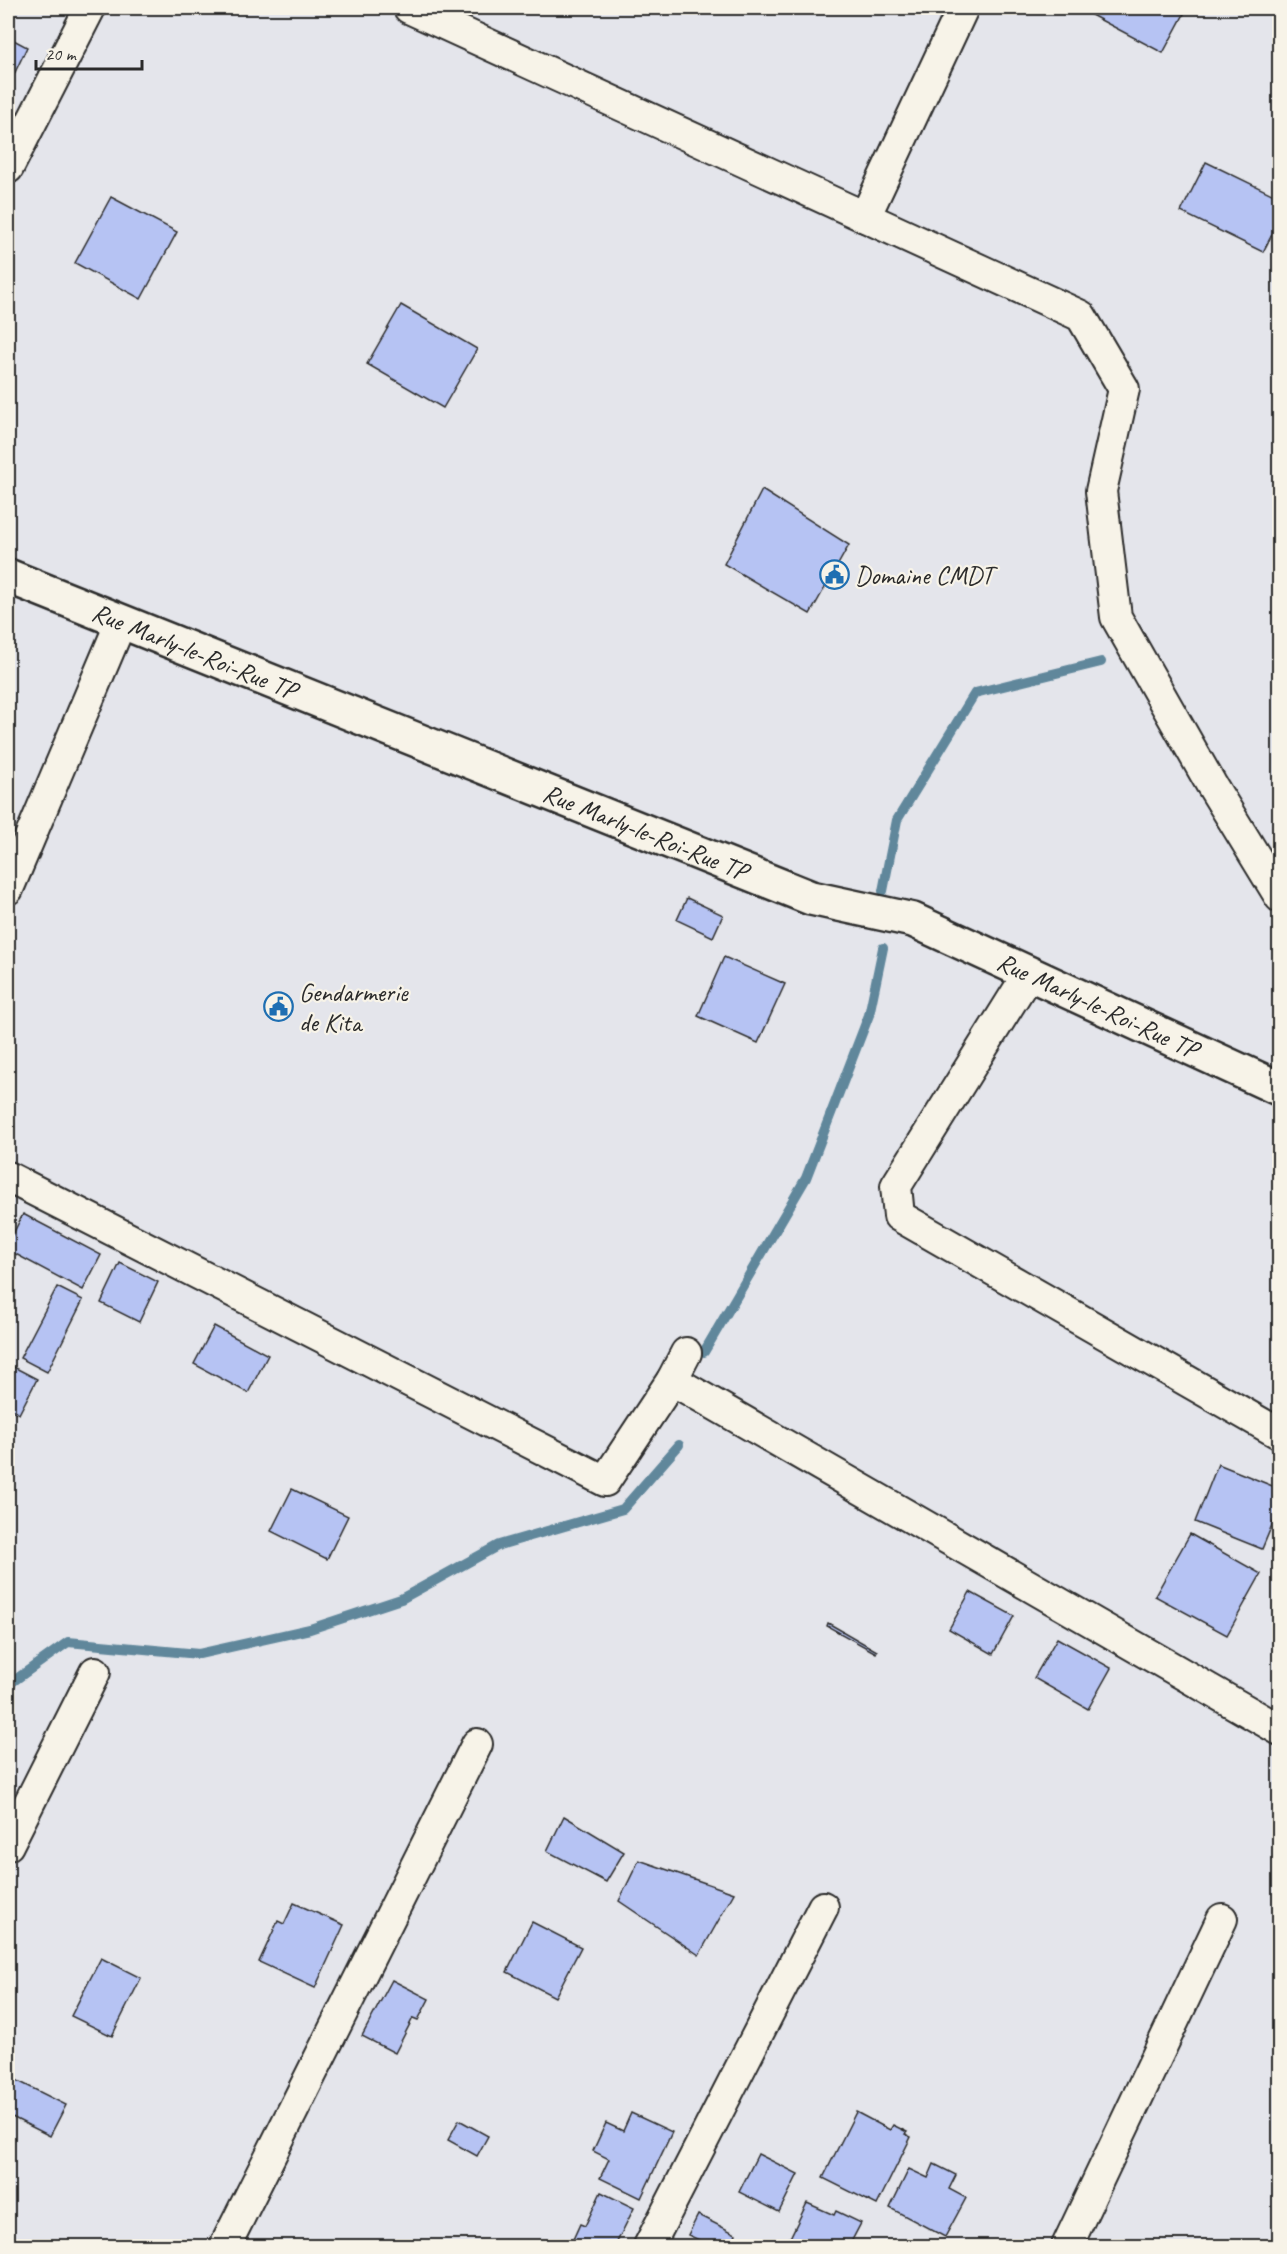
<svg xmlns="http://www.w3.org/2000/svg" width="1287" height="2254" font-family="Caveat,sans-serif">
	<rect width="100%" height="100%" fill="#e4e5eb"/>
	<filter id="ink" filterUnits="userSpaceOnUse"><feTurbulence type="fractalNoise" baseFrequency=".0167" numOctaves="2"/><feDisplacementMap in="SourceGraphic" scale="12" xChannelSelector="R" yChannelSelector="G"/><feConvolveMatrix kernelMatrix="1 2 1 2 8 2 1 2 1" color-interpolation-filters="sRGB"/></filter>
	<g filter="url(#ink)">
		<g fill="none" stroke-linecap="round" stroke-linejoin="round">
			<!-- stream -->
			<g stroke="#60879b" stroke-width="10">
				<polyline points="883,891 897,820 975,693 1101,662"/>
				<polyline points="704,1352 806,1178 869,1015 883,948"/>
				<polyline points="8,1685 68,1642 199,1654 310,1629 401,1599 499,1545 623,1509 679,1445"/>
			</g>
		</g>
		<!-- building -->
		<g fill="#b6c3f3" stroke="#2b2b2b" stroke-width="1.5">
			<polygon points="1078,8 1171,8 1184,14 1163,53"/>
			<polygon points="8,37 27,47 8,87"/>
			<polygon points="1206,162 1280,198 1280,219 1263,252 1181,212"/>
			<polygon points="111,197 177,232 141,299 75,263"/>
			<polygon points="401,305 477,349 443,408 367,364"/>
			<polygon points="762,490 849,545 810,614 724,564"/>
			<polygon points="687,898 723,915 713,937 677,920"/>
			<polygon points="724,957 785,984 758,1043 698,1016"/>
			<polygon points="23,1214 101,1255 83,1290 8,1250 8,1244"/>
			<polygon points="120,1263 158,1282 139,1322 101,1303"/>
			<polygon points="57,1287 83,1300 47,1372 20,1358"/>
			<polygon points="214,1326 268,1355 248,1393 194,1364"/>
			<polygon points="8,1364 37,1379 19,1414 8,1408"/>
			<polygon points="1218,1464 1280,1489 1280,1506 1262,1549 1195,1522"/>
			<polygon points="292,1489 348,1516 327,1559 271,1531"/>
			<polygon points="1190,1534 1261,1574 1227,1635 1155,1596"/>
			<polygon points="970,1592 1014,1616 993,1654 949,1629"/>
			<polygon points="828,1623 877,1651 876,1653 827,1626"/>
			<polygon points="1057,1638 1111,1668 1088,1709 1034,1678"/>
			<polygon points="564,1816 624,1852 606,1882 547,1851"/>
			<polygon points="639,1860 734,1893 699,1955 619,1901"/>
			<polygon points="294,1903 344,1925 315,1988 259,1962 278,1921 284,1924"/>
			<polygon points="532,1922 581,1947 555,1997 507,1972"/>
			<polygon points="101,1958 141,1978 112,2036 71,2016"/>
			<polygon points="392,1980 429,1999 418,2020 413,2018 395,2053 362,2036"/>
			<polygon points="8,2076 66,2105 50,2136 8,2115"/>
			<polygon points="856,2112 890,2130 893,2125 907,2132 905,2134 911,2137 877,2205 823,2178"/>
			<polygon points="631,2113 672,2132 641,2198 600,2178 609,2159 593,2151 606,2123 623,2131"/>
			<polygon points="459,2120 488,2136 477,2156 448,2140"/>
			<polygon points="758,2154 798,2174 779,2212 739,2192"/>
			<polygon points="934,2164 956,2175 949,2189 966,2198 945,2237 890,2208 909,2169 928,2178"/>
			<polygon points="601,2192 634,2208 615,2246 570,2246 580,2224 585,2226"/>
			<polygon points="807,2203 834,2215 836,2211 861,2223 849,2246 786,2246"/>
			<polygon points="698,2215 736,2234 730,2246 712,2246 688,2235"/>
		</g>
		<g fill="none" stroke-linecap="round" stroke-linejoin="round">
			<defs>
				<g id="minor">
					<polyline points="409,8 1081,316 1124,389 1101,491 1116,617 1211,784 1280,897"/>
					<polyline points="8,168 90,8"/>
					<polyline points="865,217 963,8"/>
					<polyline points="8,889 121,622"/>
					<polyline points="1029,973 896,1186 899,1216 1280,1434"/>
					<polyline points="8,1177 605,1481 672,1380 686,1353"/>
					<polyline points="672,1380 1280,1730"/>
					<polyline points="8,1845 95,1672"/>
					<polyline points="225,2246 477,1744"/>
					<polyline points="649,2246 823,1907"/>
					<polyline points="1067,2246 1222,1919"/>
				</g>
				<g id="tertiary">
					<path id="s1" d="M8,576L811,898L913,920L1280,1089"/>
				</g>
			</defs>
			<!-- minor casing -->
			<use href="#minor" stroke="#2b2b2b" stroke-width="34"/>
			<!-- tertiary casing -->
			<use href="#tertiary" stroke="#2b2b2b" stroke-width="38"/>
			<!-- minor -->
			<use href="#minor" stroke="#f7f3e8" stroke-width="30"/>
			<!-- tertiary -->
			<use href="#tertiary" stroke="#f7f3e8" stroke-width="33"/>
		</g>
	</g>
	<!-- icons -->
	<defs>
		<symbol id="civic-ring" viewBox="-11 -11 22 22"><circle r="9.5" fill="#f7f3e8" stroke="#1f6fb2" stroke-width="1.5"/><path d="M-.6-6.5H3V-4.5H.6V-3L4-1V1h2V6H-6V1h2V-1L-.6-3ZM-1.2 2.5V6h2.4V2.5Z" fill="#1f6fb2"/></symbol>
	</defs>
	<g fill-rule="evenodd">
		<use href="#civic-ring" x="818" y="558" width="33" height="33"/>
		<use href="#civic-ring" x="262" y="990" width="33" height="33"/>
	</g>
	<g text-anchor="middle" stroke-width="4.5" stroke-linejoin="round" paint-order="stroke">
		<!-- poi labels -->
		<g font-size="26" fill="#2b2b2b" stroke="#f7f3e8" text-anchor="start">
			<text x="855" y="584">Domaine CMDT</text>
			<text x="299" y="1001">Gendarmerie<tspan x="299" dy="30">de Kita</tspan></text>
		</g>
		<!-- street labels -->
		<g font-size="26" fill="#2b2b2b" stroke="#f7f3e8">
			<text dy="9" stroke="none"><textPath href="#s1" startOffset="201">Rue Marly-le-Roi-Rue TP</textPath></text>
			<text dy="9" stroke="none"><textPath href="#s1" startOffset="687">Rue Marly-le-Roi-Rue TP</textPath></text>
			<text dy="9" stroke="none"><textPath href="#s1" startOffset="1173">Rue Marly-le-Roi-Rue TP</textPath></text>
		</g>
	</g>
	<!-- margin -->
	<rect width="1287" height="2254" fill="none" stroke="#f7f3e8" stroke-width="30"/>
	<rect x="15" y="15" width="1257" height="2224" fill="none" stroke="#2b2b2b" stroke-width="2" filter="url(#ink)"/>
	<!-- scale -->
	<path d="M36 60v9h106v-9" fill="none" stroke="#2b2b2b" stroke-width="3"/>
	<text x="45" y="60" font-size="18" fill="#2b2b2b" stroke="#f7f3e8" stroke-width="4.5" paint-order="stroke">20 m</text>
</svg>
